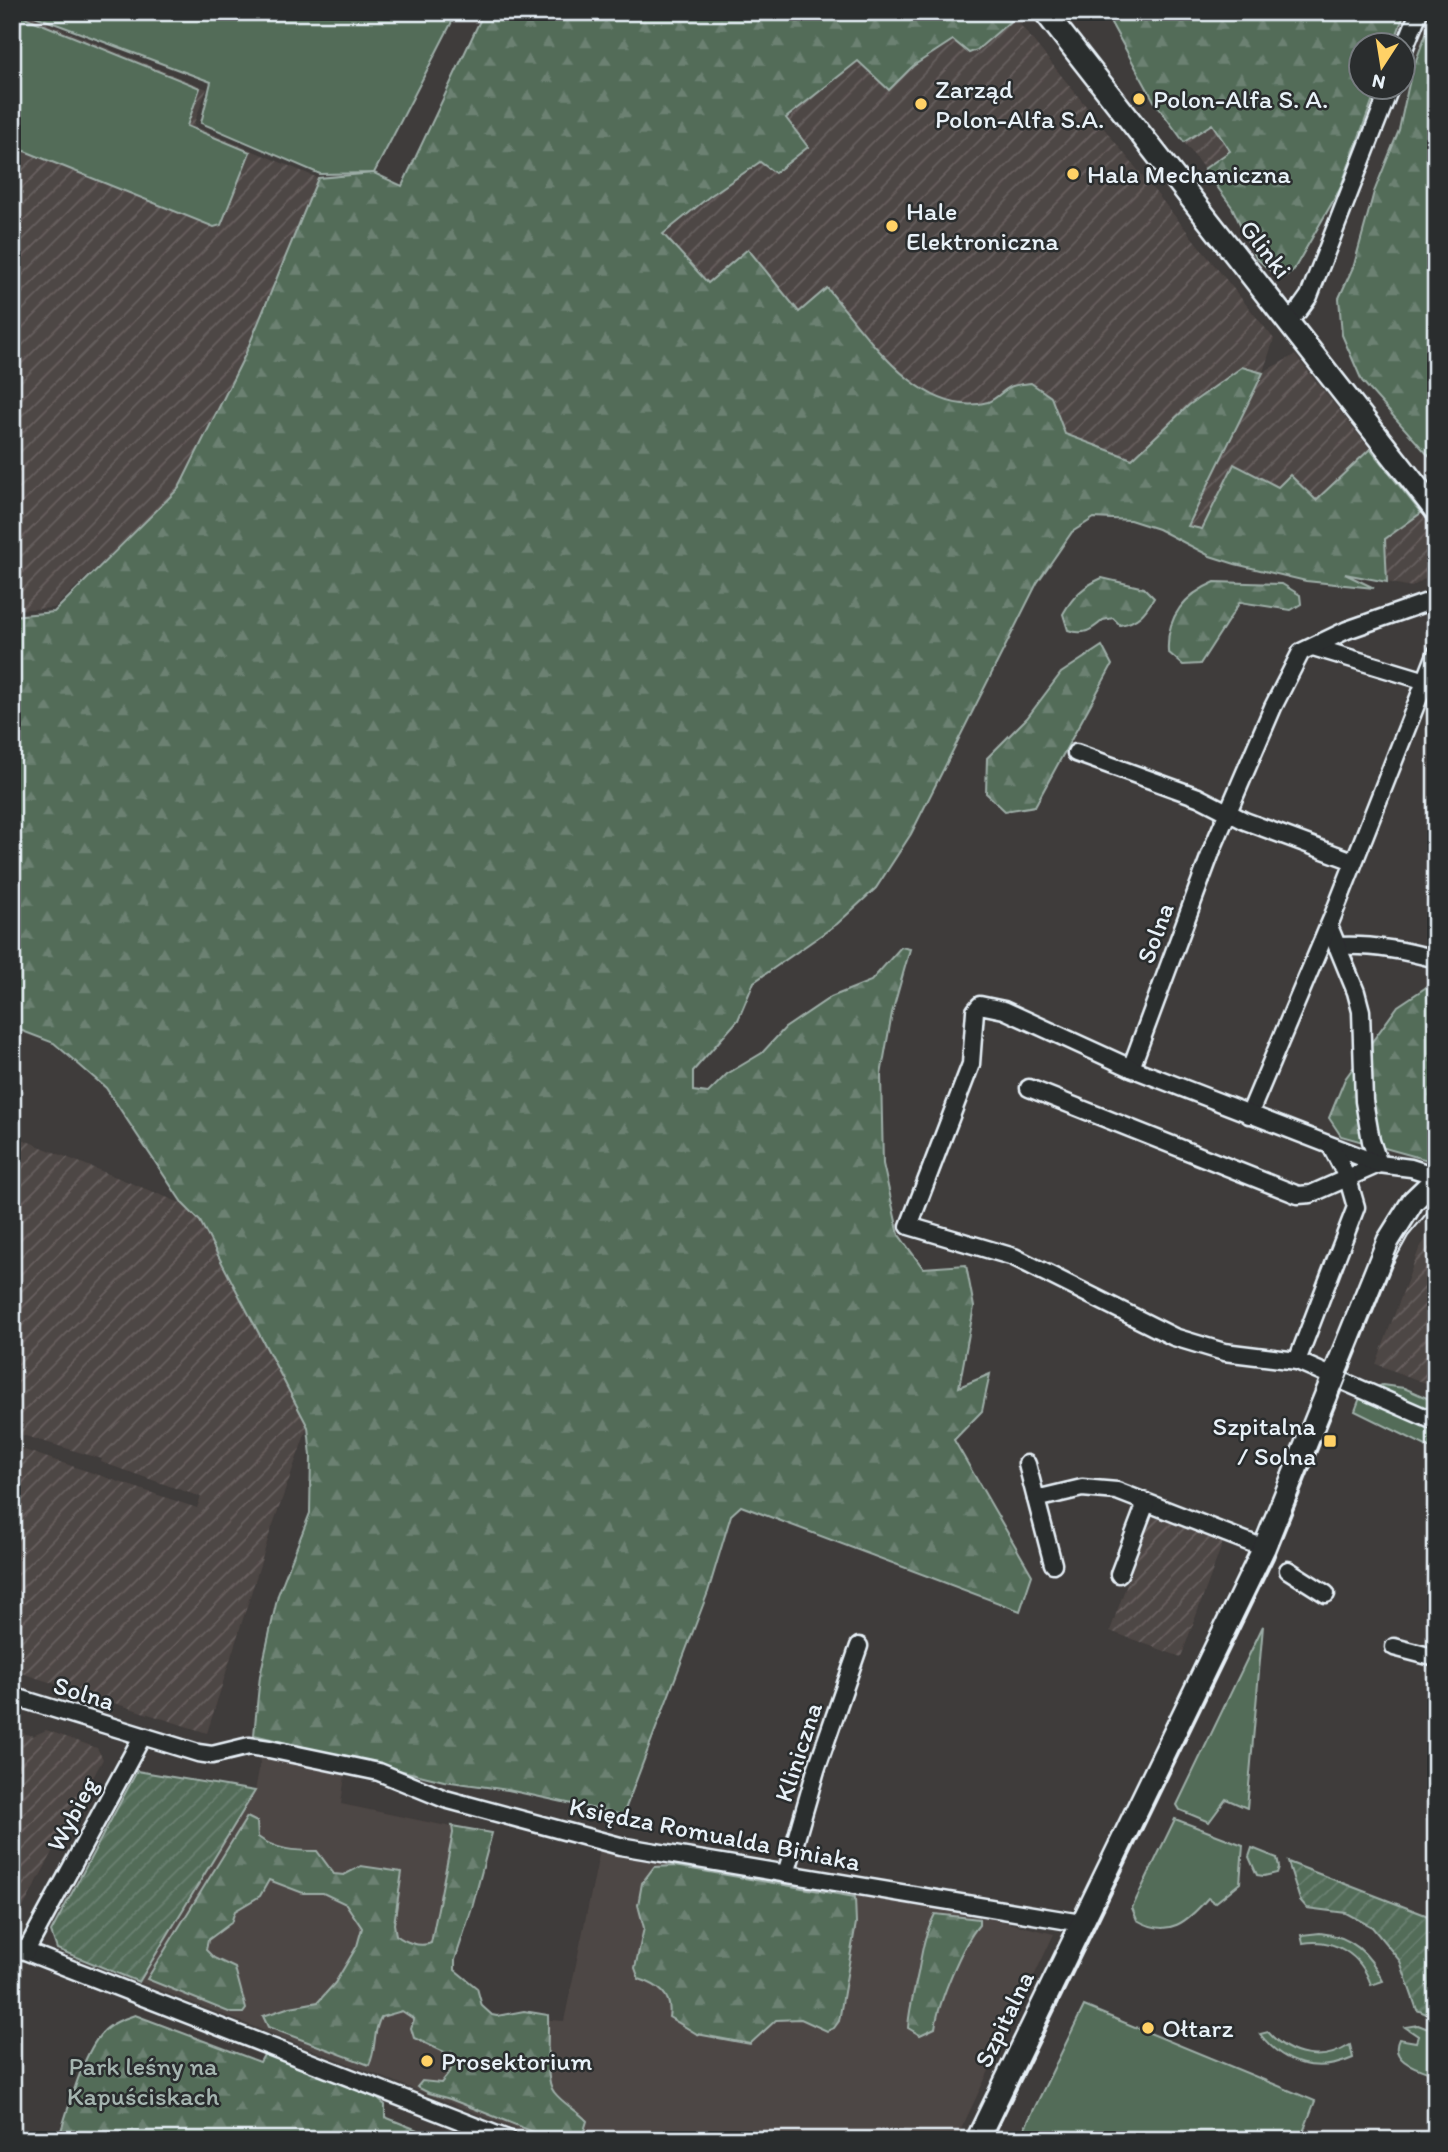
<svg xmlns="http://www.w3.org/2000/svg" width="1448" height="2152" font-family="Itim,sans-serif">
	<defs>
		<pattern id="industrial-furrows" width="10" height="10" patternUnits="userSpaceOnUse" patternTransform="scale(1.75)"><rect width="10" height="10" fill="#4e4644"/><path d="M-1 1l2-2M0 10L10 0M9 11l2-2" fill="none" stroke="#686160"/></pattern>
		<pattern id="forest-firs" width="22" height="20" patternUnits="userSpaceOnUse" patternTransform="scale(1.75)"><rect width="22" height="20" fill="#536c59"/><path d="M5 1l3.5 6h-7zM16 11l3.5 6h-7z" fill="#6c8172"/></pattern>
		<pattern id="garden-furrows" width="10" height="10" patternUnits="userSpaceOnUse" patternTransform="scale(1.75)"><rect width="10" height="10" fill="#536c59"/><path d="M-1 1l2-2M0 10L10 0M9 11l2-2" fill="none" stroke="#6c8172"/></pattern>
	</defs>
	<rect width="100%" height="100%" fill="#3f3c3b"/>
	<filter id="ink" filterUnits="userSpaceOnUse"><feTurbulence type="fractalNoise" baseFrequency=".0143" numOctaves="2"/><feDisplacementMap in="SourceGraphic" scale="14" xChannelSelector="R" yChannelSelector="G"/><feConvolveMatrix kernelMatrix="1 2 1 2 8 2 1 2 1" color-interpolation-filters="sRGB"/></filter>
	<g filter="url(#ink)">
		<!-- built -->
		<polygon fill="#4e4644" points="262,1754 346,1768 341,1804 485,1834 447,1975 468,2013 564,2021 600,1850 1001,1921 1054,1934 956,2140 544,2140 139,1982 255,1791"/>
		<!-- industrial -->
		<g fill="url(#industrial-furrows)">
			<polygon points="12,12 20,12 207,89 193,126 318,178 296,258 179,488 54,608 12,610"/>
			<polygon points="484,12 1010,12 1274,339 1263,372 1295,355 1436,532 1436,571 1412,587 1342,573 1188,525 399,193"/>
			<polygon points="1212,124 1230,151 1204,169 1184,142"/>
			<polygon points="14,1136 183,1204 200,1221 308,1426 270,1533 207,1733 12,1670 12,1446 197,1508 201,1497 101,1462 102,1459 12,1432 12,1140"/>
			<polygon points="1436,1225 1436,1387 1376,1364 1419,1249"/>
			<polygon points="1151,1516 1223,1542 1181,1657 1110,1631"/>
			<polygon points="12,1730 33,1736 46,1730 97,1748 103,1759 18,1917 12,1919"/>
		</g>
		<!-- green -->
		<g fill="#536c59" stroke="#9eaea8" stroke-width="2">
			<polygon points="12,12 200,88 187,126 250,152 221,225 214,227 12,146"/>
			<polygon points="24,12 457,12 374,173 320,174 201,123 211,82"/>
			<polygon points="1382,1385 1404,1388 1436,1402 1436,1414 1377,1387"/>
			<polygon points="1361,1395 1436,1429 1436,1451 1355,1411"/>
			<polygon points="1263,1626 1247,1808 1226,1799 1209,1822 1180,1810 1177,1805"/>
			<path d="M1175,1819L1243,1845L1240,1883L1215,1903L1208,1898C1188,1921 1169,1939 1137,1920L1132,1908Z"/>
			<polygon points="1252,1848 1277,1858 1279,1867 1277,1873 1264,1876 1257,1875 1249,1857"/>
			<path d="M1320,1933C1352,1936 1369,1953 1383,1981L1371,1985C1361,1954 1334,1938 1303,1943L1301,1935Z"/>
			<polygon points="1084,2006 1315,2101 1300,2140 1019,2140"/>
			<path d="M1418,2025L1436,2032V2075C1420,2069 1388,2062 1399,2039L1416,2042L1418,2036L1405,2027Z"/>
			<path d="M1268,2032C1290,2057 1322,2063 1350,2045L1353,2058C1317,2074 1284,2065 1260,2034Z"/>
		</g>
		<!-- forest -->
		<g fill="url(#forest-firs)" stroke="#9eaea8" stroke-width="2">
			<path d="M484,12H1010L1014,18L977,50L969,53L953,40L913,66L889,90L858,61L786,118L808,147L775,173L760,162L710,196L663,234L708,283L748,249L799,312L827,288C864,331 921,421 988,402C996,399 1002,391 1010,387C1016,384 1025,384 1031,383L1051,397L1065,434L1132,459L1189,405L1242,367L1263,373L1188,526L1202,529L1234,464L1278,487L1290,475L1316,500L1370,449L1421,513L1385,539L1387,582L1345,574L1374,588L1306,581L1235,564L1210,556L1158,529L1130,520L1094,518L1072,532L1037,583L911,834L876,888L837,924L754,982L738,1020L693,1071V1091L708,1093L727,1074L762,1053L785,1028L831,997L871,981L901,947L910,949L892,1013L881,1075L883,1164L899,1235L923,1268L966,1265L974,1307L959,1387L990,1374L982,1411L954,1440L1032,1575L1020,1611L741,1506L731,1515L708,1592L623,1815L508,1790L444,1781L254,1735L260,1676L278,1595L310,1513L311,1456L308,1427L200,1221L183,1204L106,1088L54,1043L12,1027V616L54,612L179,488L245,355L318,178L374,173L402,186Z"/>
			<polygon points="1105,12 1405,12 1393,45 1360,46 1360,88 1377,88 1340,189 1293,271 1280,279 1256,258 1232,207 1204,169 1230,151 1212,124 1184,142 1154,101"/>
			<polygon points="1434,12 1436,12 1436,464 1362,381 1342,335 1339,298 1354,265 1374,192 1399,130 1411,74"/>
			<path d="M1102,578L1144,588L1154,598C1145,613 1138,622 1120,625L1113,618L1103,620C1092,630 1083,636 1068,630L1063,614C1073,596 1084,586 1102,578Z"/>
			<path d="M1215,582L1282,584L1300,595L1301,604L1291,610L1240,602L1200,664L1183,665L1168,652C1166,617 1184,595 1215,582Z"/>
			<polygon points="1102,646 1112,665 1035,806 1005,811 986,793 987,758 1027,718 1061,673"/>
			<polygon points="1431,984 1436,985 1435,1162 1341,1136 1329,1118 1345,1079 1398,1006"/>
			<path d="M247,1817L257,1822L258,1837C275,1850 296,1851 317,1851L334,1874L344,1875L361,1866L402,1872L394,1924L396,1935C405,1942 420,1948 431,1943L453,1833L452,1826L492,1833L472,1908L455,1960V1970L477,1988L482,2006L492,2015L497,2016L524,2011L548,2015C549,2034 544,2080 554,2092C563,2104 577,2110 587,2121L583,2134L575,2139L546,2137L450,2099L429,2093L417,2087L422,2081L441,2083L450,2072L455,2057L414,2038L411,2028L414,2019L402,2011L381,2017C372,2033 377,2049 369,2065L268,2027L263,2016L290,2007L318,2002L335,1983L357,1946L362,1928L346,1904L323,1893H303L269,1880L260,1896L235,1911L231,1923L208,1940L206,1950L214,1958L235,1968L246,2009L243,2013H231L147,1979Z"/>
			<path d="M674,1866L855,1897L856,1923L839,2021L834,2028L827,2031L801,2019L776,2020L750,2044L697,2034L669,2017C673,1995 658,1985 639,1979L635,1968L644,1928L638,1905L642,1883L654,1867Z"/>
			<path d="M935,1914L979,1919V1925C962,1945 939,2001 935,2028L920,2035L908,2028C909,2009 914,1992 918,1973C922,1952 924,1934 935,1914Z"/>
			<path d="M135,2015L260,2062L265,2053L373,2095L385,2105V2117L442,2140H58C68,2111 82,2054 102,2033C111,2023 123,2019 135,2015Z"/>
		</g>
		<!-- garden -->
		<g fill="url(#garden-furrows)" stroke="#9eaea8" stroke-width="2">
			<polygon points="137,1771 255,1791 139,1982 57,1949 51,1932"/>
			<polygon points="1288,1862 1436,1919 1436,2018 1417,2010 1400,1961 1372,1927 1346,1913 1307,1908 1300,1900"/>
		</g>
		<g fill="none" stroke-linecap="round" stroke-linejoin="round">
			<defs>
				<g id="street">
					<polyline points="1402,54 1419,12"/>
					<polyline points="1287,322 1299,310 1309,296 1390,88"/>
					<polyline points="1313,647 1436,684"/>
					<polyline points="1076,753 1198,797 1245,821 1353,861"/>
					<path d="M1337,946C1371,944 1404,950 1436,959"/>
					<polyline points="1131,1068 1213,847 1273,707 1301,652 1347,630 1436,599"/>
					<polyline points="1029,1088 1298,1195 1311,1194 1379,1164 1371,1141 1364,1101 1361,1011 1356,992 1329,926"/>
					<polyline points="1249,1115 1332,918 1436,654"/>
					<polyline points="1436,1176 1411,1168 1379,1164 1131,1068 1004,1010 980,1005 975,1011 971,1064 909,1226 1014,1257 1174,1337 1224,1352 1297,1361 1436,1422"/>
					<polyline points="1297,1361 1356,1207 1348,1179 1331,1146"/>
					<polyline points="1027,1464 1036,1499"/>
					<polyline points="1053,1564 1036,1499 1082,1488 1117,1491 1264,1548"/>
					<polyline points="1288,1570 1326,1594"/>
					<polyline points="1119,1574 1146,1503"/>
					<polyline points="1394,1647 1436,1658"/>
					<polyline points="12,1696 198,1753 212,1755 249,1746 269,1749 379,1772 445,1799 620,1846 1081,1923"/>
					<polyline points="786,1874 816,1770 859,1646"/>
					<polyline points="12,1946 510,2140"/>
					<polyline points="26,1951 142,1737"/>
				</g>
				<g id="secondary">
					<polyline points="1045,12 1436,511"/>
					<polyline points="977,2140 1264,1548 1388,1241 1413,1201 1436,1179"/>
				</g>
			</defs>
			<!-- street casing -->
			<use href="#street" stroke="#e8f1f8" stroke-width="21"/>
			<!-- secondary casing -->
			<use href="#secondary" stroke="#e8f1f8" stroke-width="26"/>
			<!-- street -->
			<use href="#street" stroke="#2a2d2e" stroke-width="16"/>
			<!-- secondary -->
			<use href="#secondary" stroke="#2a2d2e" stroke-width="21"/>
			<!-- tram -->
			<polyline stroke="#e8f1f8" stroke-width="2" points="992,2140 1274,1558 1392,1265 1408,1236 1436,1202"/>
		</g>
	</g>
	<!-- markers -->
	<g fill="#ffd166" stroke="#2a2d2e" stroke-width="2.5">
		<circle cx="1139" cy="99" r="7"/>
		<circle cx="921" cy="104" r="7"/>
		<circle cx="1073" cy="174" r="7"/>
		<circle cx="892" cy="226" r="7"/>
		<rect x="1323" y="1434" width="14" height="14" rx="3.5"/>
		<circle cx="1148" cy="2028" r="7"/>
		<circle cx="427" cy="2061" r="7"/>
	</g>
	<g text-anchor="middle" stroke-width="5" stroke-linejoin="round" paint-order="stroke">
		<!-- poi labels -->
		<g font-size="26" fill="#e8f1f8" stroke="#2a2d2e" text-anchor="start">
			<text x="935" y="98">Zarząd<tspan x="935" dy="30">Polon-Alfa S.A.</tspan></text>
			<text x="1153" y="108">Polon-Alfa S. A.</text>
			<text x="1087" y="183">Hala Mechaniczna</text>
			<text x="906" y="220">Hale<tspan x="906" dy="30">Elektroniczna</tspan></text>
			<text x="1316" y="1435" text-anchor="end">Szpitalna<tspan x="1316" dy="30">/ Solna</tspan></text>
			<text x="1162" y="2037">Ołtarz</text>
			<text x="441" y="2070">Prosektorium</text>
		</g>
		<!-- street labels -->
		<g font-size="26" fill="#e8f1f8" stroke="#2a2d2e">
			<text transform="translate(1266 249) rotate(52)" y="9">Glinki</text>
			<text transform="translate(1155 933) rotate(-70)" y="9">Solna</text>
			<text transform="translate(84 1693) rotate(17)" y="9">Solna</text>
			<text transform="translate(798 1752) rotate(-72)" y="9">Kliniczna</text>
			<text transform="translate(72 1814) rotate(-62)" y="9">Wybieg</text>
			<text transform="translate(715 1834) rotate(11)" y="9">Księdza Romualda Biniaka</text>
			<text transform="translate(1004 2019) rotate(-64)" y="9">Szpitalna</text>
		</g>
		<!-- park labels -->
		<g font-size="26" fill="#a5b5b0" stroke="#2a2d2e">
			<text x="143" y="2075">Park leśny na<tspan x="143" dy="30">Kapuściskach</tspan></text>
		</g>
	</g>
	<!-- margin -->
	<rect width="1448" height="2152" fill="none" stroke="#2a2d2e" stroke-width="42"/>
	<rect x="21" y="21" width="1406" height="2110" fill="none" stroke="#e8f1f8" stroke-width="2.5" filter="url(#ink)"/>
	<!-- north arrow -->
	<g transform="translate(1382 66) rotate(192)"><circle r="33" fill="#2a2d2e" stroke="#767b7f" stroke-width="2"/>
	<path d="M0-5L12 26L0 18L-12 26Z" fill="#ffd166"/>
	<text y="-10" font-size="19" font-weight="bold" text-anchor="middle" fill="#e8f1f8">N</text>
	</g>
</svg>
